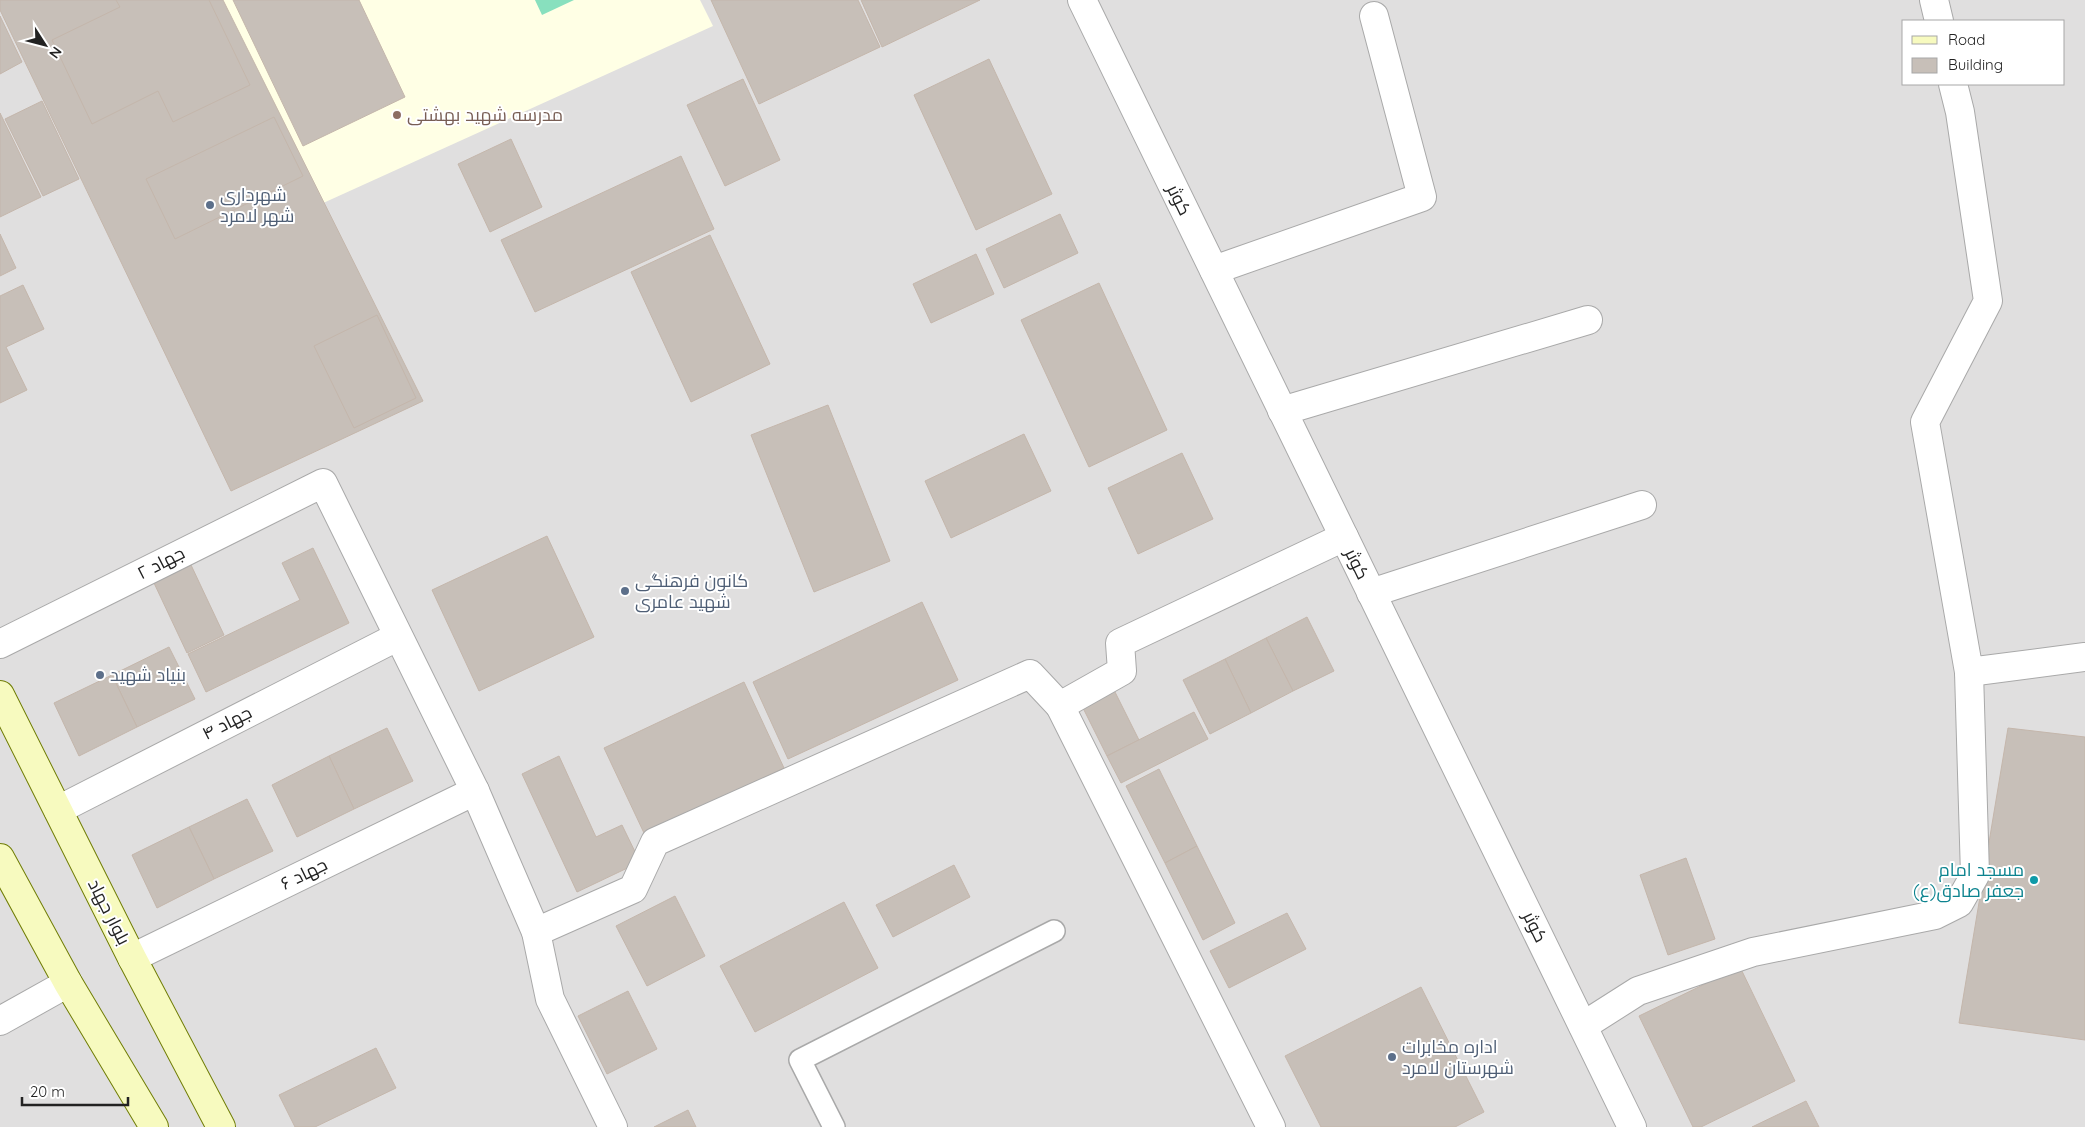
<svg xmlns="http://www.w3.org/2000/svg" width="2085" height="1127" font-family="Quicksand,Cairo,sans-serif">
	<rect width="100%" height="100%" fill="#f2efe9"/>
	<!-- residential -->
	<path fill="#e0dfdf" fill-rule="evenodd" d="M0,0H2085V1127H0ZM1904,21H2064V84H1904Z"/>
	<!-- education -->
	<polygon fill="#ffffe5" points="221,0 700,0 713,26 321,204"/>
	<!-- pitch -->
	<polygon fill="#88e0be" points="535,0 574,0 542,15"/>
	<!-- building -->
	<g fill="#c7bfb8" stroke="#c4b6ab">
		<polygon points="0,0 223,0 423,401 231,491 0,10"/>
		<polygon points="116,0 209,0 250,85 173,122 158,91 92,124 52,40 120,7"/>
		<polygon points="233,0 359,0 405,97 303,146"/>
		<polygon points="711,0 858,0 880,47 759,104"/>
		<polygon points="861,0 980,0 882,47"/>
		<polygon points="0,16 22,62 0,74"/>
		<polygon points="989,59 1052,194 976,230 914,95"/>
		<polygon points="743,79 780,160 725,186 687,105"/>
		<polygon points="42,101 79,179 43,196 5,119"/>
		<polygon points="0,113 41,197 0,217"/>
		<polygon points="274,117 303,176 175,239 146,179"/>
		<polygon points="511,139 542,207 490,232 458,164"/>
		<polygon points="681,156 714,229 535,312 501,240"/>
		<polygon points="1060,214 1078,253 1004,288 986,249"/>
		<polygon points="0,234 16,268 0,276"/>
		<polygon points="710,235 770,364 691,402 631,272"/>
		<polygon points="976,254 994,294 931,323 913,284"/>
		<polygon points="1099,283 1167,430 1089,467 1021,320"/>
		<polygon points="23,285 44,329 6,347 27,390 0,403 0,296"/>
		<polygon points="377,315 416,398 354,428 314,346"/>
		<polygon points="828,405 890,561 814,592 751,435"/>
		<polygon points="1024,434 1051,491 951,538 925,481"/>
		<polygon points="1182,453 1213,519 1138,554 1108,488"/>
		<polygon points="547,536 594,637 479,691 432,590"/>
		<polygon points="313,548 349,623 206,692 188,654 300,600 282,563"/>
		<polygon points="191,565 224,635 187,653 154,583"/>
		<polygon points="922,602 958,680 788,759 753,682"/>
		<polygon points="1307,617 1334,671 1293,691 1266,638"/>
		<polygon points="1266,638 1293,691 1251,713 1225,659"/>
		<polygon points="169,647 195,699 137,727 112,675"/>
		<polygon points="1225,659 1251,713 1210,734 1183,680"/>
		<polygon points="112,675 137,727 79,756 54,703"/>
		<polygon points="744,682 784,768 644,833 604,748"/>
		<polygon points="1112,686 1139,740 1107,756 1080,702"/>
		<polygon points="1194,712 1208,739 1121,783 1107,756"/>
		<polygon points="387,728 413,781 354,809 329,756"/>
		<polygon points="2008,728 2085,737 2085,1040 1959,1023"/>
		<polygon points="329,756 354,809 297,837 272,785"/>
		<polygon points="559,756 596,837 622,825 640,862 577,892 522,774"/>
		<polygon points="1159,769 1197,846 1165,863 1126,786"/>
		<polygon points="247,799 273,851 214,879 189,827"/>
		<polygon points="189,827 214,879 157,908 132,855"/>
		<polygon points="1197,846 1235,923 1203,940 1165,863"/>
		<polygon points="1686,858 1715,939 1668,955 1640,875"/>
		<polygon points="954,865 970,897 893,937 876,905"/>
		<polygon points="675,896 705,956 647,986 616,926"/>
		<polygon points="844,902 878,968 755,1032 720,966"/>
		<polygon points="1287,913 1306,949 1229,988 1210,951"/>
		<polygon points="1740,967 1795,1081 1701,1127 1693,1127 1639,1016"/>
		<polygon points="1421,987 1484,1112 1455,1127 1321,1127 1285,1056"/>
		<polygon points="628,991 657,1049 607,1074 578,1016"/>
		<polygon points="376,1048 396,1088 315,1127 295,1127 279,1095"/>
		<polygon points="1806,1101 1819,1127 1752,1127"/>
		<polygon points="688,1110 696,1127 654,1127"/>
	</g>
	<g fill="none" stroke-linecap="round" stroke-linejoin="round">
		<defs>
			<polyline id="lane" points="834,1127 800,1060 1054,931"/>
			<g id="street">
				<polyline points="1082,0 1632,1127"/>
				<polyline points="1934,0 1939,21"/>
				<polyline points="1953,84 1960,112 1988,301 1925,422 1969,672 2085,657"/>
				<polyline points="1214,270 1422,197 1374,16"/>
				<polyline points="1282,411 1588,320"/>
				<polyline points="1371,593 1642,505"/>
				<polyline points="0,644 323,483 475,791 536,932 550,999 613,1127"/>
				<polyline points="1060,706 1271,1127"/>
				<polyline points="58,810 397,637"/>
				<polyline points="536,932 633,889 655,842 1030,674 1060,706 1122,671 1120,643 1344,537"/>
				<polyline points="132,958 475,791"/>
				<polyline points="0,1021 68,983"/>
				<polyline points="1583,1026 1638,991 1753,952 1935,915 1959,903 1975,875 1969,672"/>
			</g>
			<g id="secondary">
				<polyline points="0,695 132,958 221,1127"/>
				<polyline points="0,858 68,983 154,1127"/>
			</g>
		</defs>
		<!-- lane casing -->
		<use href="#lane" stroke="#a9a9a9" stroke-width="24"/>
		<!-- street casing -->
		<use href="#street" stroke="#a9a9a9" stroke-width="30"/>
		<!-- secondary casing -->
		<use href="#secondary" stroke="#707d05" stroke-width="30"/>
		<!-- lane -->
		<use href="#lane" stroke="#fff" stroke-width="21"/>
		<!-- street -->
		<use href="#street" stroke="#fff" stroke-width="28"/>
		<!-- secondary -->
		<use href="#secondary" stroke="#f7fabf" stroke-width="28"/>
	</g>
	<!-- markers -->
	<circle fill="#8d6e63" stroke="#fff" stroke-width="2" cx="397" cy="115" r="5"/>
	<g fill="#5c6f8a" stroke="#fff" stroke-width="2">
		<circle cx="210" cy="205" r="5"/>
		<circle cx="625" cy="591" r="5"/>
		<circle cx="100" cy="675" r="5"/>
		<circle cx="1392" cy="1057" r="5"/>
	</g>
	<circle fill="#0f9aa8" stroke="#fff" stroke-width="2" cx="2034" cy="880" r="5"/>
	<g text-anchor="middle" stroke-width="4" stroke-linejoin="round" paint-order="stroke">
		<!-- education labels -->
		<g font-size="18" fill="#785e54" stroke="#fff" text-anchor="start">
			<text x="407" y="121">مدرسه شهید بهشتی</text>
		</g>
		<!-- service labels -->
		<g font-size="18" fill="#4e5e75" stroke="#fff" text-anchor="start">
			<text x="220" y="201">شهرداری<tspan x="220" dy="21">شهر لامرد</tspan></text>
			<text x="635" y="587">کانون فرهنگی<tspan x="635" dy="21">شهید عامری</tspan></text>
			<text x="110" y="681">بنیاد شهید</text>
			<text x="1402" y="1053">اداره مخابرات<tspan x="1402" dy="21">شهرستان لامرد</tspan></text>
		</g>
		<!-- street labels -->
		<g font-size="18" fill="#222" stroke="#fff">
			<text transform="translate(1179 200) rotate(64)" y="6">کوثر</text>
			<text transform="translate(161 563) rotate(-27)" y="6">جهاد ۲</text>
			<text transform="translate(1357 564) rotate(64)" y="6">کوثر</text>
			<text transform="translate(227 723) rotate(-27)" y="6">جهاد ۴</text>
			<text transform="translate(304 874) rotate(-26)" y="6">جهاد ۶</text>
			<text transform="translate(109 912) rotate(63)" y="6">بلوار جهاد</text>
			<text transform="translate(1535 927) rotate(64)" y="6">کوثر</text>
		</g>
		<!-- culture labels -->
		<g font-size="18" fill="#0d838f" stroke="#fff" text-anchor="end">
			<text x="2024" y="876">مسجد امام<tspan x="2024" dy="21">جعفر صادق(ع)</tspan></text>
		</g>
	</g>
	<!-- legend -->
	<rect x="1902" y="20" width="162" height="65" fill="#ffffff" stroke="#a7a7a7"/>
	<rect x="1912" y="36" width="25" height="8" fill="#f7fabf" stroke="#a7a7a7"/>
	<text x="1948" y="45" font-size="15" fill="#222222">Road</text>
	<rect x="1912" y="58" width="25" height="15" fill="#c7bfb8" stroke="#a7a7a7"/>
	<text x="1948" y="70" font-size="15" fill="#222222">Building</text>
	<!-- north arrow -->
	<g transform="translate(45 45) rotate(126)" stroke="#ffffff" stroke-width="4" paint-order="stroke">
	<path d="M0-4L9 19L0 12L-9 19Z" fill="#222222"/>
	<text y="-8" font-size="14" font-weight="bold" text-anchor="middle" fill="#222222">N</text>
	</g>
	<!-- scale -->
	<path d="M22 1097v8h106v-8" fill="none" stroke="#222222" stroke-width="2.5"/>
	<text x="30" y="1097" font-size="15" fill="#222222" stroke="#ffffff" stroke-width="4" paint-order="stroke">20 m</text>
</svg>
